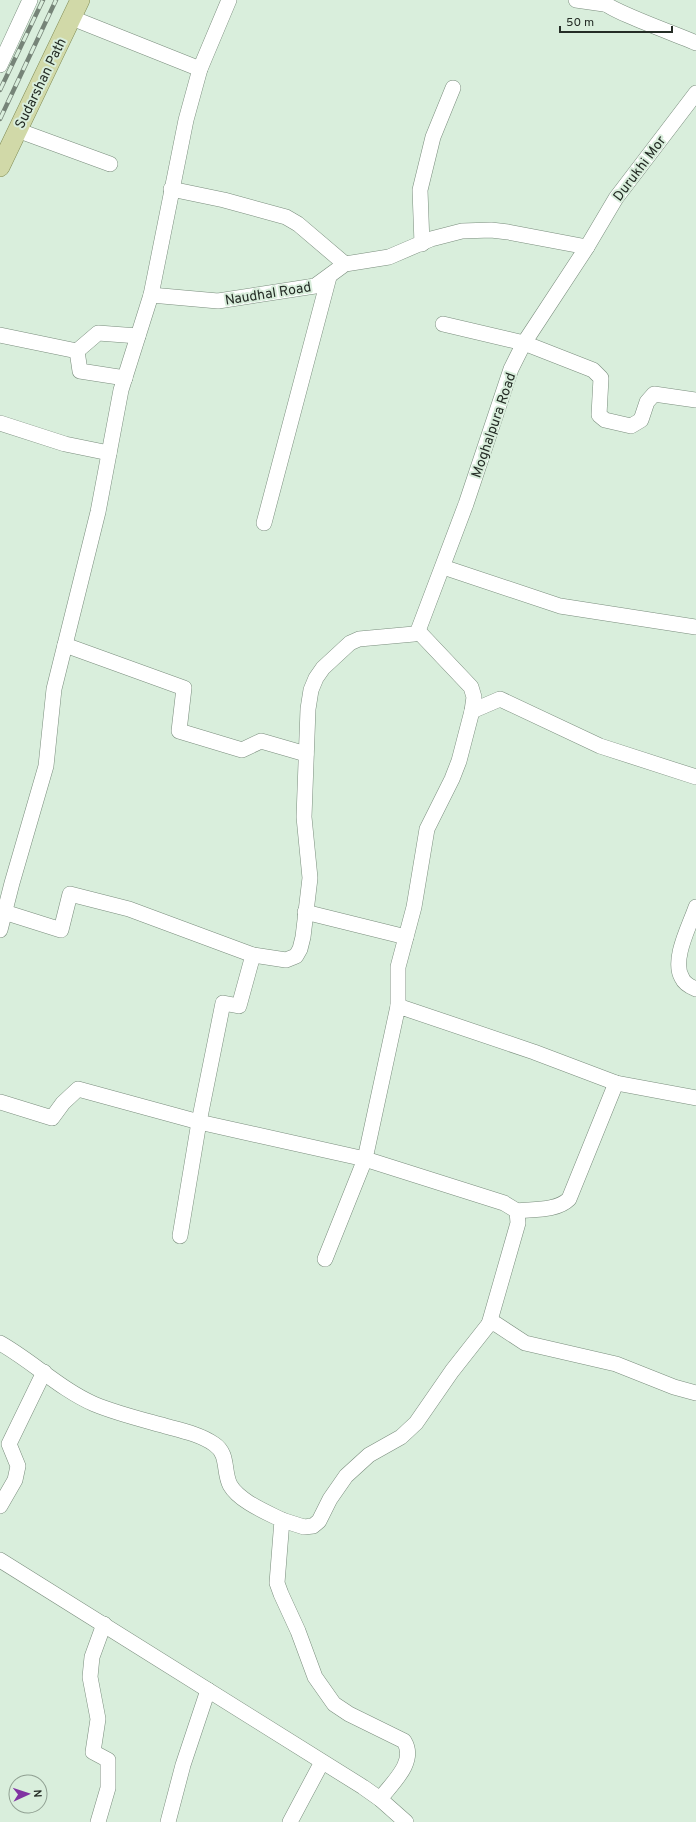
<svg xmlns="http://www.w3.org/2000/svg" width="696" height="1822" font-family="Overpass,sans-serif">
	<rect width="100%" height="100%" fill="#d9eedc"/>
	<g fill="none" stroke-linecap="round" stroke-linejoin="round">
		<defs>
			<g id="minor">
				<polyline points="576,0 604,4"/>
				<path d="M601,0C609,11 679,35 696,43"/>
				<polyline points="72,18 200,69"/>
				<polyline points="0,65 30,0"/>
				<polyline points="17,130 110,164"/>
				<polyline points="171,189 224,200 286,217 298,224 345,264"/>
				<polyline points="422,244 420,190 433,137 453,88"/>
				<polyline points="151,295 218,301 315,286 345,264 389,257 431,239 462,231 491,230 508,232 587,247"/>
				<polyline points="443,324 524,343 593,370 601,378 599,415 605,420 631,426 641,420 647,402 654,394 696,400"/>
				<polyline points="0,335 77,351 80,371 125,378"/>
				<polyline points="77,351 98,333 138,336"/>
				<polyline points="0,423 65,444 109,453"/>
				<polyline points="264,523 329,277"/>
				<polyline points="443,567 560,606 696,627"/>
				<polyline points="65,645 184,688 179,731 242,750 261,741 306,754"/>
				<polyline points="472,711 500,699 600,746 696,777"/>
				<path d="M696,907C690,925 671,960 682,978C684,983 691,987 696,989"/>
				<polyline points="4,912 61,930 70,894 129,909 253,955 286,960 296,956 300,949 303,937 310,878 304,817 308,709 311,690 316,678 323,668 350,643 359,639 414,634 418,631 466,504 511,369 524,343 587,247 616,198 696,93"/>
				<polyline points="305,912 406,937"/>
				<polyline points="0,930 12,883 46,766 54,689 98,512 121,390 151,295 186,120 200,69 229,0"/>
				<polyline points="398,1006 398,967 414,907 427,829 452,779 459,761 472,711 474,697 471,687 418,631"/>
				<polyline points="0,1102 52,1118 63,1103 78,1089 199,1122 365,1159 325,1259"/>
				<path d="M517,1211C533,1209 557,1211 569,1199L616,1083"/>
				<polyline points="180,1236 199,1122 223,1003 239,1006 253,955"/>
				<polyline points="489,1324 518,1223 517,1211 504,1203 365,1159 398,1006 534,1052 616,1083 696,1098"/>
				<path d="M0,1343C32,1361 60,1389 94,1404C118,1414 144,1420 169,1427C184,1431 201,1435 214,1444C229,1454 223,1471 230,1485C239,1501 266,1512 282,1520L277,1583L281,1594L298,1631L315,1677L334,1704L349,1714L404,1741C417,1762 392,1783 380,1799"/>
				<polyline points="0,1506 15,1480 18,1466 9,1444 44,1372"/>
				<polyline points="282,1520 304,1527 313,1526 319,1521 330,1499 346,1476 369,1455 401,1437 416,1423 452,1371 489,1324 496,1324 525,1343 616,1364 674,1387 696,1393"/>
				<polyline points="0,1560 363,1787 380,1799 406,1822"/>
				<polyline points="98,1822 108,1788 108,1760 93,1752 98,1719 90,1677 92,1657 104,1624"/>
				<polyline points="168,1822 183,1765 208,1690"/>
				<polyline points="290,1822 322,1762"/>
			</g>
			<polyline id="major" points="0,167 80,0"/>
		</defs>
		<!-- minor casing -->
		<use href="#minor" stroke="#7a8d7d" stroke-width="16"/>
		<!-- major casing -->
		<use href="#major" stroke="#818c55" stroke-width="20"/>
		<!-- minor -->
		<use href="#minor" stroke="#fff" stroke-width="15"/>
		<!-- major -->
		<use href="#major" stroke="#d1d9a8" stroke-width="19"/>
		<defs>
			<g id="rail">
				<polyline points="0,90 43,0"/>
				<polyline points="0,119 56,0"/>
			</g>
		</defs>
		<!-- rail casing -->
		<use href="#rail" stroke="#768478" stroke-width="4.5"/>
		<!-- rail -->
		<use href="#rail" stroke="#d9eedc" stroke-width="3" stroke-dasharray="9" stroke-linecap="butt"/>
	</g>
	<g text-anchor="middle" stroke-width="4" stroke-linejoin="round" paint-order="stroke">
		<!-- street labels -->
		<g font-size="14" fill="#252d26" stroke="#d9eedc">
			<text transform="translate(40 83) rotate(-64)" y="5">Sudarshan Path</text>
			<text transform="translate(639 168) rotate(-53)" y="5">Durukhi Mor</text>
			<text transform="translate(268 293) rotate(-9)" y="5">Naudhal Road</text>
			<text transform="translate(493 425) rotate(-71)" y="5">Moghalpura Road</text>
		</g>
	</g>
	<!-- north arrow -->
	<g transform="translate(28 1794) rotate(87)"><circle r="19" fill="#d9eedc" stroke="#91a193"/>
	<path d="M0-3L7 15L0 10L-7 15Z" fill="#8132a2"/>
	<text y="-6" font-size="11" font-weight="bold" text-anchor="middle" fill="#252d26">N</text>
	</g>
	<!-- scale -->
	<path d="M560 26v6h112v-6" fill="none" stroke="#252d26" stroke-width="2"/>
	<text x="566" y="26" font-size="12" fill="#252d26" stroke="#d9eedc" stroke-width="3" paint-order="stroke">50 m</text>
</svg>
